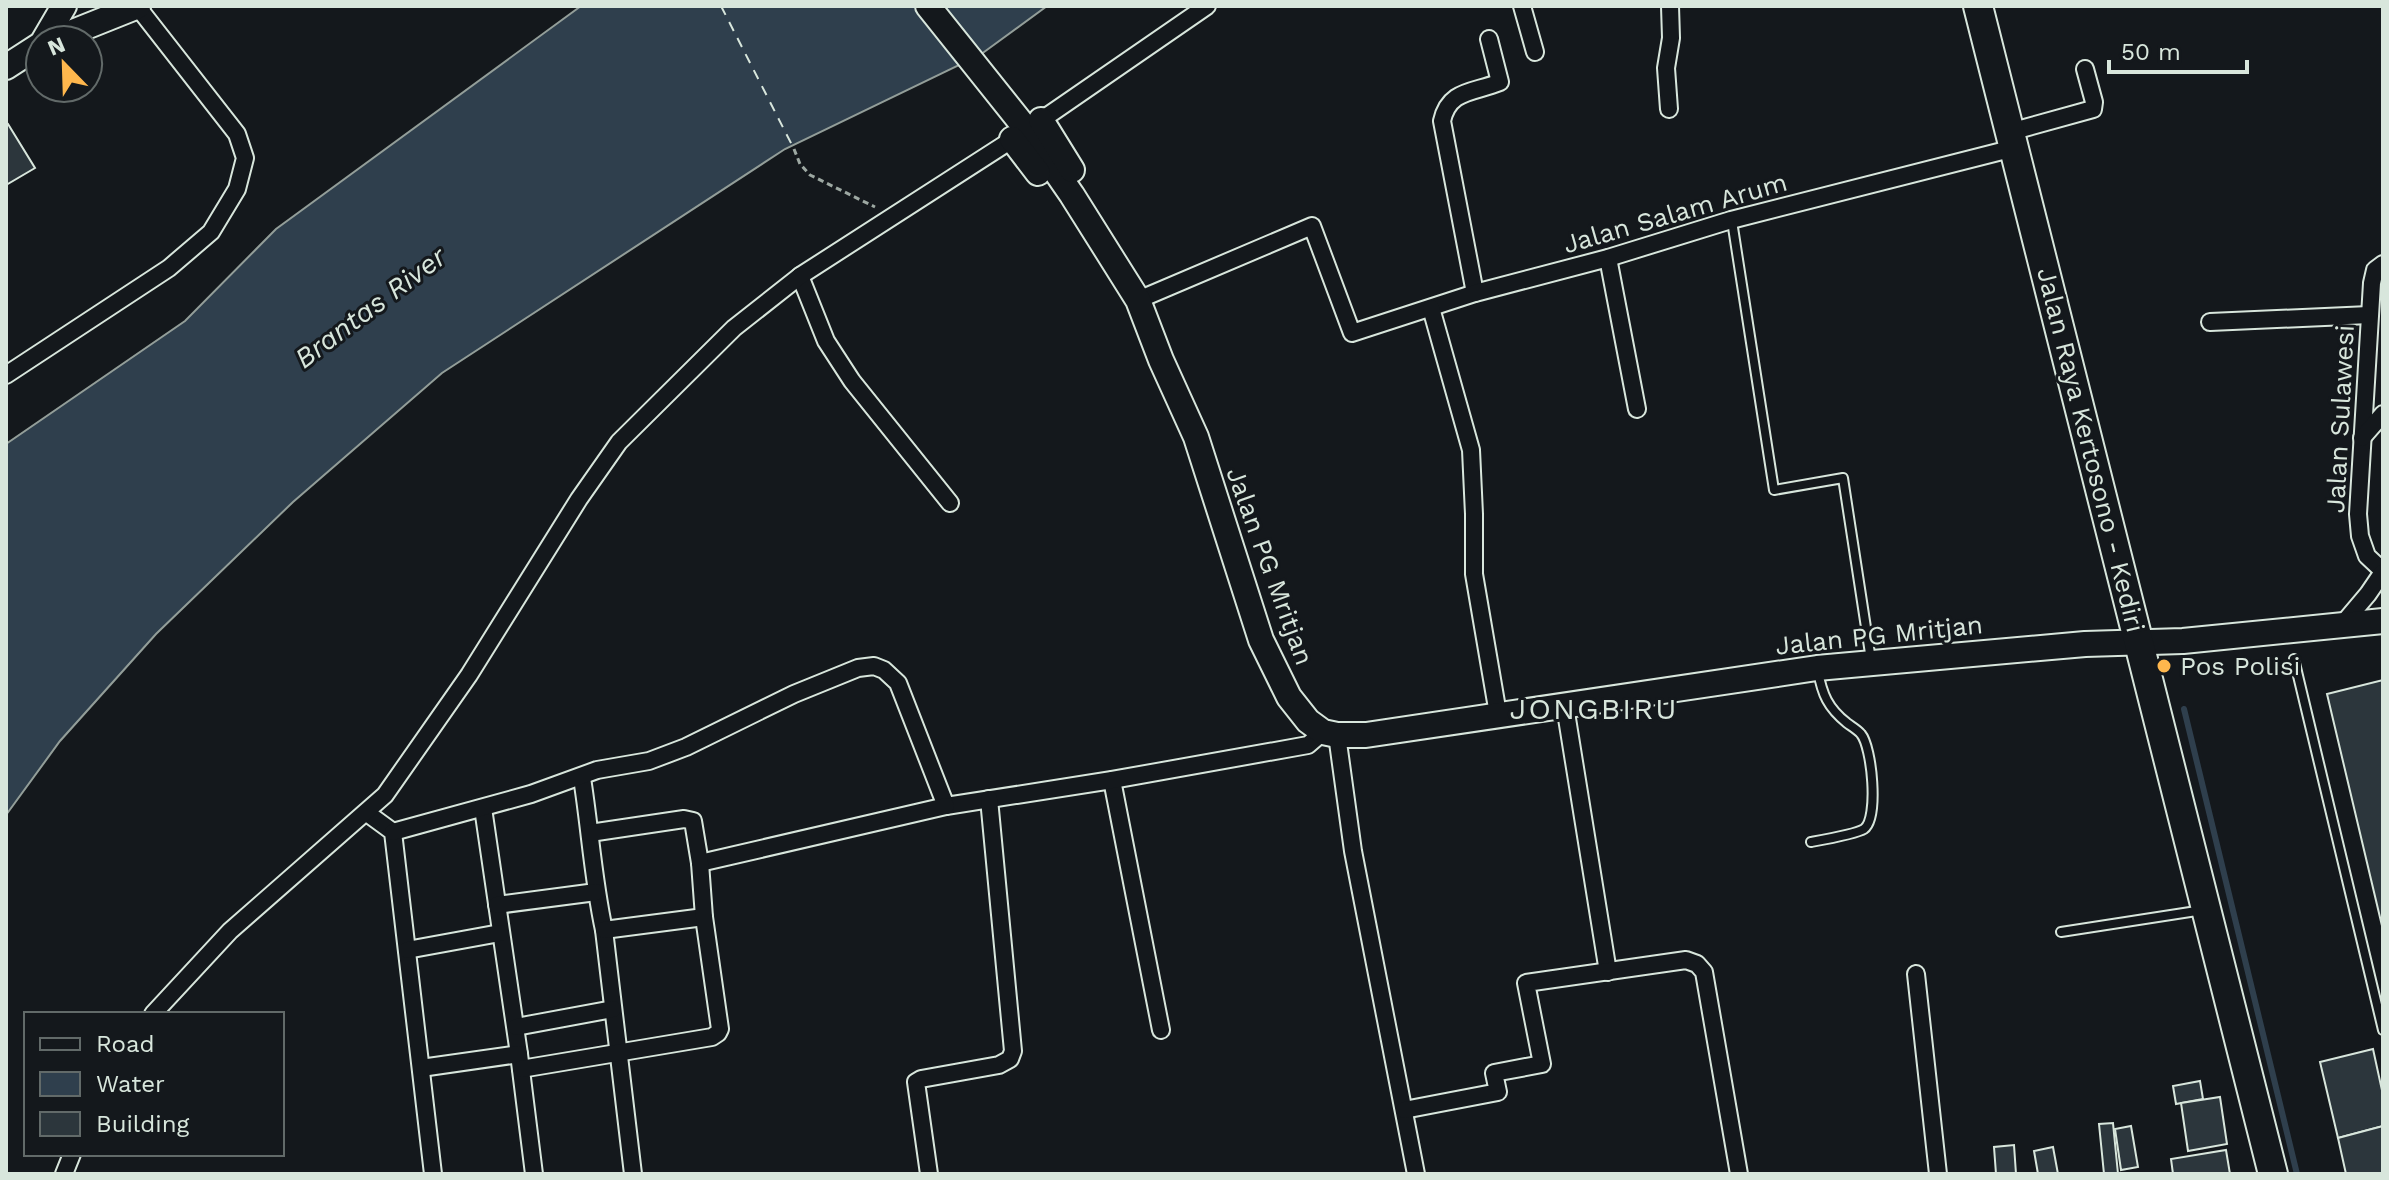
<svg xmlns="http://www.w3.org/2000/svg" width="2389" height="1180" font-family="'Work Sans',sans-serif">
	<rect width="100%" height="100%" fill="#14181c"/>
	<!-- water -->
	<polygon fill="#2f3f4d" stroke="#939e99" stroke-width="2" points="581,6 1047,6 980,55 785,149 442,373 293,502 156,634 60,741 6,815 6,444 185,321 276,229"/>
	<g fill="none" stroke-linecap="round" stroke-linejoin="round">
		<!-- stream -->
		<polyline stroke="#2f3f4d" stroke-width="6" points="2184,709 2297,1174"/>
		<!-- ferry -->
		<polyline stroke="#d8e6dc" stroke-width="2" stroke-dasharray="10 8" stroke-linecap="butt" points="721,6 794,149"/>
	</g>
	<!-- building -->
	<g fill="#2c363c" stroke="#d8e6dc" stroke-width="2">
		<polygon points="8,124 35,168 6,185 6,125"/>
		<polygon points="2383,680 2383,930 2327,694"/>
		<polygon points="2373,1049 2383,1095 2383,1126 2338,1138 2320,1062"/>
		<polygon points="2200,1081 2203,1099 2176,1104 2173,1086"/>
		<polygon points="2220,1097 2227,1144 2188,1151 2181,1103"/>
		<polygon points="2113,1123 2118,1174 2104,1174 2099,1124"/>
		<polygon points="2131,1126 2138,1167 2121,1170 2115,1129"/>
		<polygon points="2383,1126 2383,1174 2346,1174 2338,1138"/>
		<polygon points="2014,1145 2016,1174 1996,1174 1994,1147"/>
		<polygon points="2053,1147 2058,1174 2038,1174 2034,1151"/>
		<polygon points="2226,1150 2230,1174 2173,1174 2171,1159"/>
	</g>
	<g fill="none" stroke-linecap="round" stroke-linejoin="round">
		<defs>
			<g id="service">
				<polyline points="1732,221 1774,490 1843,478 1871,660"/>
				<polyline points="2294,659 2383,1030"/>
				<path d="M1811,842C1822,840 1856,834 1864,829C1879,818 1872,747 1861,734C1858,730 1851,726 1847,723C1828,708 1822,694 1818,671"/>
				<polyline points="2061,932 2203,910"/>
			</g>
			<g id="minor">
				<polyline points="1522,6 1535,52"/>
				<polyline points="1669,109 1666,68 1671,38 1670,6"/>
				<polyline points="2010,132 2093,109 2094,102 2085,69"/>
				<polyline points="1608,258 1637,409"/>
				<polyline points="2383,264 2375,270 2372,283 2358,514 2360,536 2367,556 2383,571"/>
				<polyline points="800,276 826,341 852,381 950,503"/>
				<path d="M1475,293L1442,121C1449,89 1474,93 1500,82L1489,39"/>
				<polyline points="1138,300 1312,226 1352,333 1475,293 1608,258 1731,220 2014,148"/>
				<polyline points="1431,308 1471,450 1474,514 1474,574 1498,714"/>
				<polyline points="2210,322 2369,315"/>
				<polyline points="6,375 169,268 211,232 237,189 245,158 237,134 137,6"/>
				<polyline points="2362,438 2383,414"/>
				<polyline points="2341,626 2368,594 2383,572"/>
				<polyline points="1565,706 1608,972"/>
				<polyline points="1337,735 1353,851 1416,1174"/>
				<path d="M582,778C590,828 593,880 604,930L633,1174"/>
				<polyline points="1112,780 1161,1030"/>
				<polyline points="483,808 519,1054 534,1174"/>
				<polyline points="367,813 393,832 433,1174"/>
				<polyline points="393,832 531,794 597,770 649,761 686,747 794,694 858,668 874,666 884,670 898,683 946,806 1112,780 1308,745 1323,732"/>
				<polyline points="700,863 946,806"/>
				<polyline points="497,905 596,892"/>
				<polyline points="604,930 704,917"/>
				<polyline points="407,950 500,933"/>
				<polyline points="1916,974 1938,1174"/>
				<polyline points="153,1014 230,931 385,795 469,675 579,499 619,442 734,328 800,276 1027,130 1207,6"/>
				<polyline points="516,1027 613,1009"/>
				<polyline points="421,1068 519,1054"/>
				<polyline points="521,1069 712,1037 718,1033 720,1029 704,917 700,863 693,821 684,819 590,833"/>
				<polyline points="1404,1110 1498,1092 1494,1073 1542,1064 1526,983 1686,960 1697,964 1704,972 1739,1174"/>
				<polyline points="64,1174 72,1154"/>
				<polyline points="929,1174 916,1082 921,1079 999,1065 1010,1059 1013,1051 989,799"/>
			</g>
			<g id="secondary">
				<polyline points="928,6 1027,130 1072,195 1138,300 1161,360 1196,437 1261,640 1289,697 1308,721 1323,732 1337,735 1366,735 1817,668 2085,644 2183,641 2383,621"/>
				<polyline points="44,40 64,6"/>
				<polyline points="53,40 138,6"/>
				<polyline points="6,67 40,45"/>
				<polyline points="1041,120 1072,170"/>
				<polyline points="1012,139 1038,173"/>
			</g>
			<polyline id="trunk" points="1978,6 2273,1174"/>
		</defs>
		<!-- service casing -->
		<use href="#service" stroke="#d8e6dc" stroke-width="12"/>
		<!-- minor casing -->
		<use href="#minor" stroke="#d8e6dc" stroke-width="20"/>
		<!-- secondary casing -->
		<use href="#secondary" stroke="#d8e6dc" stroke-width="28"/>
		<!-- trunk casing -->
		<use href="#trunk" stroke="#d8e6dc" stroke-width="32"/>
		<!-- path -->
		<polyline stroke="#9da8a2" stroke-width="3" stroke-dasharray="6 4" stroke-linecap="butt" points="794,149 800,164 810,175 875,207"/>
		<!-- service -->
		<use href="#service" stroke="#14181c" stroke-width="8"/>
		<!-- minor -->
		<use href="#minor" stroke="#14181c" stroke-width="16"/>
		<!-- secondary -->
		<use href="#secondary" stroke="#14181c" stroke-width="24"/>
		<!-- trunk -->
		<use href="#trunk" stroke="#14181c" stroke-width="28"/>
	</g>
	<!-- markers -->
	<circle fill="#ffb74d" stroke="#14181c" stroke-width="3" cx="2164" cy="666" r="8"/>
	<g text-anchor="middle" stroke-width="6" stroke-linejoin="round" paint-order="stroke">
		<!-- street labels -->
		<g font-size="26" fill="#d8e6dc" stroke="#14181c">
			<text transform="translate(1675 213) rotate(-16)" y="9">Jalan Salam Arum</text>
			<text transform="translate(2340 419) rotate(-87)" y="9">Jalan Sulawesi</text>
			<text transform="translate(2091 450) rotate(76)" y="9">Jalan Raya Kertosono - Kediri</text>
			<text transform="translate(1270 566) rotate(70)" y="9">Jalan PG Mritjan</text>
			<text transform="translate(1879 635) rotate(-6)" y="9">Jalan PG Mritjan</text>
		</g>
		<!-- poi labels -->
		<g font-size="26" fill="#d8e6dc" stroke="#14181c" text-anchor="start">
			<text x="2180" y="675">Pos Polisi</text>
		</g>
		<!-- water labels -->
		<g font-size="28" font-style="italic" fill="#d8e6dc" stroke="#14181c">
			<text transform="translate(370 307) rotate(-37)" y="10">Brantas River</text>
		</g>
		<!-- quarter labels -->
		<g font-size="30" letter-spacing="2" fill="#d8e6dc" stroke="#14181c">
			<text x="1594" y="719">JONGBIRU</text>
		</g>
	</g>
	<!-- border -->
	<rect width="2389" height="1180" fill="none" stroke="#d8e6dc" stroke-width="16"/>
	<!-- legend -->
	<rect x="24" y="1012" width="260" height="144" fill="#14181c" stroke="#626a69" stroke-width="2"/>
	<rect x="40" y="1038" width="40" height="12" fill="#14181c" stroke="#626a69" stroke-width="2"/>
	<text x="96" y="1052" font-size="24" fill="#d8e6dc">Road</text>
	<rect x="40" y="1072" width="40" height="24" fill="#2f3f4d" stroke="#626a69" stroke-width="2"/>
	<text x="96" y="1092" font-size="24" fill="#d8e6dc">Water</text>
	<rect x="40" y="1112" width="40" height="24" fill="#2c363c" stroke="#626a69" stroke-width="2"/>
	<text x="96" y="1132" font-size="24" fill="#d8e6dc">Building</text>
	<!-- north arrow -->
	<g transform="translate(64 64) rotate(337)"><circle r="38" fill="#14181c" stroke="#626a69" stroke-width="2"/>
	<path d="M0-6L14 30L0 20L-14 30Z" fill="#ffb74d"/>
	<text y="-12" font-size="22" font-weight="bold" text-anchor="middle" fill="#d8e6dc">N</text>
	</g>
	<!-- scale -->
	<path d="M2109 60v12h138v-12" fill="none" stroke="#d8e6dc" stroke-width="4"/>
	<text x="2121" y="60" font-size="24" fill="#d8e6dc" stroke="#14181c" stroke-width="6" paint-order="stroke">50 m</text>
</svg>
